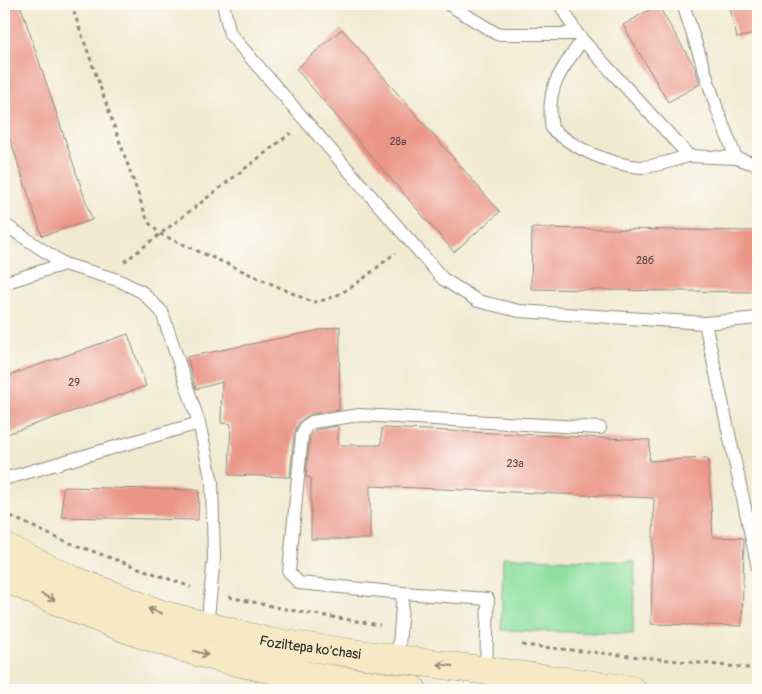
<svg xmlns="http://www.w3.org/2000/svg" width="762" height="694" font-family="Pangolin,sans-serif">
	<rect width="100%" height="100%" fill="#fdfcf7"/>
	<filter id="ink" filterUnits="userSpaceOnUse"><feTurbulence type="fractalNoise" baseFrequency=".02" numOctaves="2"/><feDisplacementMap in="SourceGraphic" scale="10" xChannelSelector="R" yChannelSelector="G"/><feConvolveMatrix kernelMatrix="1 2 1 2 8 2 1 2 1" color-interpolation-filters="sRGB"/></filter>
	<filter id="wash" filterUnits="userSpaceOnUse"><feTurbulence type="fractalNoise" baseFrequency=".0096" numOctaves="4" result="noise"/><feDisplacementMap in="SourceGraphic" scale="20" xChannelSelector="R" yChannelSelector="G"/><feGaussianBlur stdDeviation="1.12" result="paint"/><feColorMatrix in="noise" values="0 0 0 0 0 0 0 0 0 0 0 0 0 0 0 0 0 1.4 0 .05"/><feComposite in="paint" operator="in"/></filter>
	<g filter="url(#wash)">
		<rect width="100%" height="100%" fill="#f1ead1"/>
		<!-- green -->
		<polygon fill="#90e0a0" stroke="#5e8666" points="503,557 635,562 633,634 501,630"/>
		<g id="blocks">
			<!-- building -->
			<g fill="#ea9586">
				<polygon points="4,4 20,4 92,220 42,236 4,121"/>
				<polygon points="729,4 758,4 758,33 737,38"/>
				<polygon points="658,5 695,68 700,84 668,102 623,25"/>
				<polygon points="342,29 500,212 454,252 296,69"/>
				<polygon points="532,228 758,231 758,292 531,289"/>
				<polygon points="340,326 339,410 310,414 299,422 294,434 290,477 229,475 231,424 221,423 222,382 196,389 187,357"/>
				<polygon points="128,334 146,386 4,435 4,377"/>
				<polygon points="338,426 338,445 381,445 382,428 650,440 649,461 708,458 713,537 743,538 744,541 742,626 651,624 654,498 370,486 370,539 311,539 311,478 306,477 310,437 315,430"/>
				<polygon points="63,487 199,490 198,520 62,517"/>
			</g>
		</g>
	</g>
	<g filter="url(#ink)">
		<use href="#blocks" fill-opacity="0" stroke="#8e8a7e" stroke-width="1"/>
		<g fill="none" stroke-linecap="round" stroke-linejoin="round">
			<defs>
				<g id="lane">
					<polyline points="223,4 230,34 443,279 478,301 519,311 705,323 758,568"/>
					<polyline points="448,4 497,34 577,34"/>
					<polyline points="560,4 577,34 689,156 736,158 758,165"/>
					<polyline points="683,4 718,112 736,158"/>
					<path d="M582,40C560,73 545,87 552,129C576,149 608,164 640,167C652,168 676,159 689,156"/>
					<polyline points="4,224 64,264 118,280 142,292 162,312 199,423 212,482 214,558 207,627"/>
					<polyline points="4,283 64,264"/>
					<polyline points="705,323 758,318"/>
					<polyline points="4,479 199,423"/>
					<polyline points="403,593 488,599 486,671"/>
					<polyline points="398,659 403,593 299,583 289,572 302,435 306,426 312,422 360,415 600,428"/>
				</g>
				<g id="secondary">
					<path id="s1" d="M4,547L71,579L161,614L269,642L632,690"/>
					<path d="M4,577C68,607 133,634 201,653C270,672 342,681 413,690"/>
				</g>
			</defs>
			<!-- lane casing -->
			<use href="#lane" stroke="#8e8a7e" stroke-width="14"/>
			<!-- secondary casing -->
			<use href="#secondary" stroke="#8e8a7e" stroke-width="29"/>
			<!-- path -->
			<g stroke="#8e8a7e" stroke-width="3" stroke-dasharray="4 4" stroke-linecap="butt">
				<path d="M71,4L148,222L160,234L312,302C343,300 372,271 395,253"/>
				<polyline points="124,262 291,133"/>
				<polyline points="4,513 59,539 191,587"/>
				<polyline points="229,597 290,610 380,625"/>
				<polyline points="522,645 758,669"/>
			</g>
			<!-- lane -->
			<use href="#lane" stroke="#fff" stroke-width="12"/>
			<!-- secondary -->
			<use href="#secondary" stroke="#f7e9c3" stroke-width="28"/>
		</g>
		<!-- one-way arrows -->
		<defs><path id="oneway-shaft" d="M-6 0H5M1.5-3L5.5 0L1.5 3" fill="none" stroke-width="1.6" stroke-linecap="round" stroke-linejoin="round" transform="scale(1.25)"/></defs>
		<g stroke="#918a77">
			<use href="#oneway-shaft" transform="translate(48 597) rotate(25)"/>
			<use href="#oneway-shaft" transform="translate(155 611) rotate(-161)"/>
			<use href="#oneway-shaft" transform="translate(201 653) rotate(15)"/>
			<use href="#oneway-shaft" transform="translate(445 665) rotate(-172)"/>
		</g>
	</g>
	<g text-anchor="middle" stroke-width="4.5" stroke-linejoin="round" paint-order="stroke">
		<!-- number labels -->
		<g font-size="11" fill="#5b4642">
			<text x="398" y="145">28в</text>
			<text x="645" y="264">28б</text>
			<text x="74" y="386">29</text>
			<text x="515" y="467">23а</text>
		</g>
		<!-- street labels -->
		<g font-size="14" fill="#2b2b2b" stroke="#fdfcf7">
			<text dy="5" stroke="none"><textPath href="#s1" startOffset="324">Foziltepa ko'chasi</textPath></text>
		</g>
	</g>
	<!-- margin -->
	<rect width="762" height="694" fill="none" stroke="#fdfcf7" stroke-width="20"/>
</svg>
